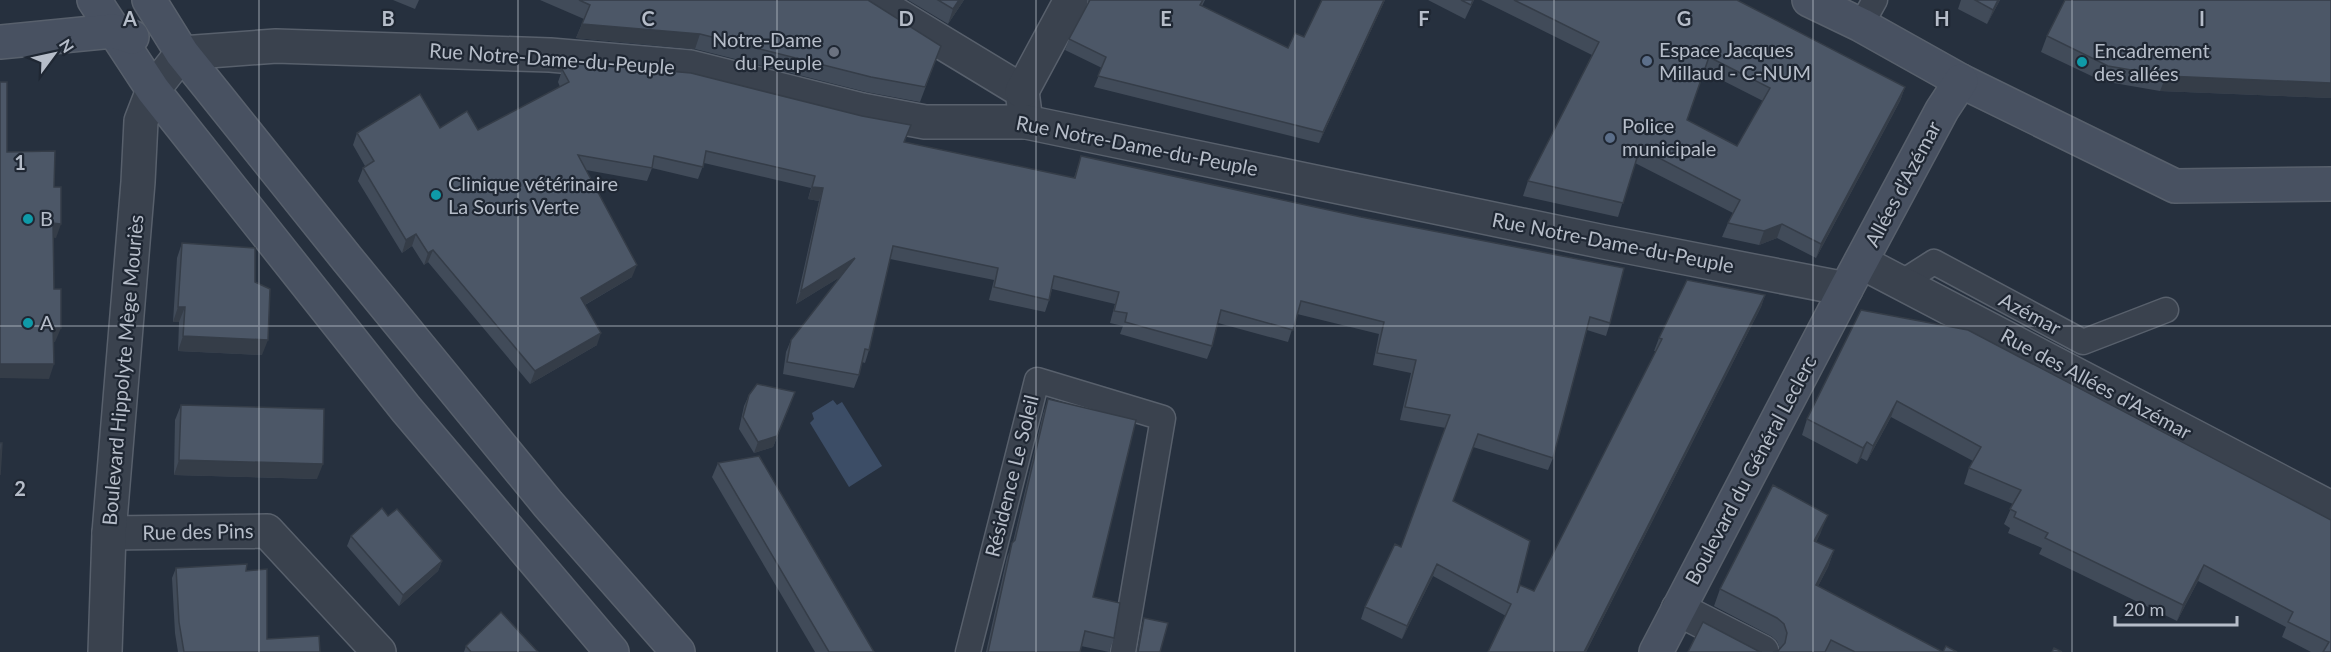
<svg xmlns="http://www.w3.org/2000/svg" width="2331" height="652" font-family="Lato,sans-serif">
	<rect width="100%" height="100%" fill="#26303e"/>
	<!-- water -->
	<polygon fill="#3c4d66" points="833,400 837,405 842,402 882,466 849,487 810,423 814,419 812,413"/>
	<g fill="none" stroke-linecap="round" stroke-linejoin="round">
		<defs>
			<g id="lane">
				<polyline points="1861,25 1875,0"/>
				<polyline points="1901,283 1934,262 2083,342 2166,310"/>
				<polyline points="968,652 1037,380 1163,418 1123,652"/>
			</g>
			<g id="street">
				<polyline points="872,0 1022,91 1026,122"/>
				<polyline points="1022,91 1071,0"/>
				<polyline points="1861,262 2331,508"/>
				<polyline points="109,533 267,531 379,652"/>
				<polyline points="1678,609 1762,652"/>
				<polyline points="105,652 109,533 138,182 141,121 153,90 182,53 276,46 550,55 690,67 862,110 925,122 1026,122 1604,242 1846,289"/>
			</g>
			<g id="secondary">
				<polyline points="94,0 153,90 406,409 612,652"/>
				<polyline points="149,0 182,53 348,260 548,504 678,652"/>
				<polyline points="1809,0 1861,25 1961,81 2175,186 2331,184"/>
				<polyline points="0,42 113,31 132,37"/>
				<polyline points="1656,652 1846,289 1942,110 1961,81"/>
			</g>
		</defs>
		<!-- lane casing -->
		<use href="#lane" stroke="#58606c" stroke-width="27"/>
		<!-- street casing -->
		<use href="#street" stroke="#58606c" stroke-width="36"/>
		<!-- secondary casing -->
		<use href="#secondary" stroke="#58606c" stroke-width="36"/>
		<!-- lane -->
		<use href="#lane" stroke="#3a424e" stroke-width="24"/>
		<!-- street -->
		<use href="#street" stroke="#3a424e" stroke-width="33"/>
		<!-- secondary -->
		<use href="#secondary" stroke="#485161" stroke-width="33"/>
	</g>
	<!-- wall -->
	<g fill="#414b59" fill-rule="evenodd">
		<polygon points="393,0 419,0 415,9"/>
		<polygon points="540,0 868,0 941,46 920,102 866,92 695,49 576,38 584,19"/>
		<polygon points="908,0 964,0 948,24"/>
		<polygon points="1088,0 1205,0 1202,6 1288,48 1304,37 1322,0 1385,0 1319,143 1094,87 1102,68 1065,50 1069,39 1088,5"/>
		<polygon points="1428,0 1474,0 1465,19"/>
		<path d="M1481,0H1737L1905,87L1900,101L1816,258L1777,238L1759,245L1722,237L1728,223L1733,213L1635,163L1618,217L1523,196L1528,181L1592,55ZM1704,71L1763,101L1737,146L1687,120Z"/>
		<polygon points="1961,0 2000,0 1987,24 1958,9"/>
		<polygon points="2331,0 2331,98 2160,91 2102,81 2041,52 2047,36"/>
		<polygon points="565,62 905,142 1074,178 1081,156 1610,323 1606,336 1587,330 1553,458 1548,470 1473,447 1453,501 1517,593 1534,591 1656,351 1654,351 1659,338 1765,295 1761,307 1586,652 1488,652 1506,616 1433,576 1402,639 1361,619 1365,607 1401,547 1446,428 1400,420 1411,373 1373,365 1379,334 1297,314 1288,342 1218,323 1212,346 1207,359 1120,334 1123,326 1110,323 1115,304 1052,289 1049,300 1045,312 989,300 994,280 890,259 869,350 865,363 862,362 859,375 854,388 783,374 786,352 791,340 840,277 796,304 819,201 808,199 811,188 704,163 698,179 652,168 647,181 586,170 632,277 585,305 597,345 530,384 428,262 424,265 412,246 402,253 358,181 363,168 365,166 353,145 357,133 440,128 478,130 560,87 558,82"/>
		<polygon points="182,243 255,282 262,355 178,351 179,322 173,322 177,258"/>
		<polygon points="1861,310 2331,520 2331,652 2311,652 2282,637 2286,627 2198,581 2177,621 2039,554 2042,548 2008,533 2010,528 2004,524 2013,504 1964,484 1969,468 1973,461 1891,417 1867,461 1861,458 1857,464 1802,435 1807,419"/>
		<polygon points="749,395 791,403 773,447 754,453 739,429 744,406"/>
		<polygon points="1048,399 1093,597 1114,638 1109,652 1081,646 1080,652 986,652 1007,557 1013,542 1043,414"/>
		<polygon points="181,405 317,479 174,475 175,420"/>
		<polygon points="718,463 874,652 815,652 712,477"/>
		<polygon points="388,516 442,561 438,571 399,606 347,546 351,536"/>
		<polygon points="1821,532 1816,542 1834,550 1828,567 1818,586 1943,652 1957,652 1773,652 1778,651 1780,649 1777,641 1771,636 1714,606 1720,589"/>
		<polygon points="176,568 246,571 267,639 320,652 178,652 175,633 172,578"/>
		<polygon points="1144,618 1160,652 1137,652 1142,624"/>
		<polygon points="466,646 538,652 464,652"/>
	</g>
	<!-- shaded-wall -->
	<g fill="#353d48">
		<polygon points="959,0 964,0 948,24 953,9"/>
		<polygon points="1384,0 1385,0 1319,143 1323,132"/>
		<polygon points="1998,0 2000,0 1987,24 1993,10"/>
		<polygon points="582,24 700,34 695,49 576,38"/>
		<polygon points="2166,76 2331,83 2331,98 2160,91"/>
		<polygon points="1905,87 1900,101 1816,258 1821,244"/>
		<polygon points="812,187 823,188 819,201 808,199"/>
		<polygon points="53,223 61,224 56,238 48,237"/>
		<polygon points="1782,224 1777,238 1759,245 1764,231"/>
		<polygon points="416,234 412,246 402,253 406,240"/>
		<polygon points="433,250 428,262 424,265 428,253"/>
		<polygon points="855,258 850,271 796,304 801,291"/>
		<polygon points="637,265 632,277 576,310 581,298"/>
		<polygon points="1765,295 1761,307 1586,652 1584,652"/>
		<polygon points="178,307 185,307 179,322 173,322"/>
		<polygon points="53,328 61,328 55,342 48,342"/>
		<polygon points="601,333 597,345 530,384 535,371"/>
		<polygon points="183,336 268,340 262,355 178,351"/>
		<polygon points="0,364 54,364 49,379 0,378"/>
		<polygon points="795,392 773,447 754,453 758,442"/>
		<polygon points="1897,401 1891,417 1867,461 1873,446"/>
		<polygon points="1867,442 1861,458 1857,464 1863,448"/>
		<polygon points="179,460 323,464 317,479 174,475"/>
		<polygon points="1828,515 1821,532 1808,558 1814,541"/>
		<polygon points="1834,550 1828,567 1810,602 1816,585"/>
		<polygon points="442,561 438,571 399,606 403,595"/>
		<polygon points="1437,564 1433,576 1402,639 1407,626"/>
		<polygon points="2204,565 2198,581 2177,621 2183,605"/>
	</g>
	<!-- building -->
	<g fill="#4c5767" stroke="#353d48" stroke-width="1.5" fill-rule="evenodd">
		<polygon points="579,0 868,0 941,46 925,87 871,77 700,34 582,24 590,5"/>
		<polygon points="938,0 959,0 953,9"/>
		<polygon points="1090,0 1203,0 1200,5 1288,48 1295,33 1304,37 1322,0 1384,0 1323,132 1098,76 1106,57 1069,39"/>
		<polygon points="1461,0 1473,0 1471,5"/>
		<path d="M1514,0H1737L1905,87L1821,244L1782,224L1764,231L1728,223L1740,200L1640,148L1623,203L1528,181L1599,42ZM1709,57L1770,88L1737,146L1687,120Z"/>
		<polygon points="1975,0 1998,0 1993,10"/>
		<polygon points="2065,0 2331,0 2331,83 2166,76 2108,66 2047,36"/>
		<polygon points="565,62 691,73 862,116 911,125 904,142 1075,178 1081,156 1361,217 1624,268 1610,323 1590,317 1553,458 1478,434 1453,501 1530,541 1517,593 1520,585 1534,591 1662,339 1659,338 1687,280 1765,295 1584,652 1488,652 1511,604 1437,564 1407,626 1365,607 1395,544 1401,547 1450,415 1405,407 1416,360 1377,353 1384,322 1301,301 1293,330 1221,310 1212,346 1125,322 1127,313 1114,311 1119,292 1054,276 1049,300 994,287 998,268 893,246 869,350 865,349 859,375 787,362 791,340 855,258 801,291 823,188 812,187 815,176 706,151 703,167 654,156 652,168 578,155 637,265 581,298 601,333 535,371 433,250 428,253 416,234 406,240 363,168 374,161 357,133 420,94 440,128 467,111 478,130 569,82 562,69"/>
		<polygon points="0,82 7,82 7,152 55,151 54,187 61,187 61,224 53,223 54,289 61,289 61,328 53,328 54,364 0,364"/>
		<polygon points="182,243 255,248 255,282 270,289 268,340 183,336 185,307 178,307"/>
		<polygon points="1861,310 1968,330 2331,520 2331,652 2323,652 2329,642 2288,622 2293,612 2204,565 2183,605 2045,538 2048,533 2014,517 2016,512 2010,509 2021,490 1969,468 1981,447 1897,401 1873,446 1867,442 1863,448 1807,419"/>
		<polygon points="757,384 795,392 777,436 758,442 743,417 749,395"/>
		<polygon points="1048,399 1136,420 1093,597 1120,603 1114,638 1085,631 1080,652 988,652 1012,543 1015,540"/>
		<polygon points="181,405 324,409 323,464 179,460"/>
		<polygon points="0,443 2,443 0,475"/>
		<polygon points="759,456 874,652 829,652 718,463"/>
		<polygon points="1773,485 1828,515 1814,541 1834,550 1816,585 1943,652 1946,646 1957,652 1855,652 1831,640 1825,652 1773,652 1778,651 1785,643 1787,633 1784,624 1777,618 1720,589"/>
		<polygon points="382,508 388,516 397,509 442,561 403,595 351,536"/>
		<polygon points="247,564 246,571 267,569 267,639 319,636 320,652 184,652 179,622 176,568"/>
		<polygon points="501,612 538,652 471,652 466,646"/>
		<polygon points="1144,618 1168,623 1160,652 1138,652"/>
		<polygon points="1703,622 1760,652 1762,652 1688,652"/>
		<polygon points="2054,648 2062,652 2052,652"/>
	</g>
	<!-- grid -->
	<path fill="none" stroke="#b6bdc9" stroke-width="1.5" stroke-opacity="0.55" d="M259,0V652M518,0V652M777,0V652M1036,0V652M1295,0V652M1554,0V652M1813,0V652M2072,0V652M0,326H2331"/>
	<!-- markers -->
	<circle fill="#6b7280" stroke="#1f2733" stroke-width="2" cx="834" cy="52" r="6"/>
	<g fill="#5c6f8a" stroke="#1f2733" stroke-width="2">
		<circle cx="1647" cy="61" r="6"/>
		<circle cx="1610" cy="138" r="6"/>
	</g>
	<g fill="#0f9aa8" stroke="#1f2733" stroke-width="2">
		<circle cx="2082" cy="62" r="6"/>
		<circle cx="436" cy="195" r="6"/>
		<circle cx="28" cy="219" r="6"/>
		<circle cx="28" cy="323" r="6"/>
	</g>
	<g text-anchor="middle" stroke-width="4.5" stroke-linejoin="round" paint-order="stroke">
		<!-- poi labels -->
		<g font-size="20" fill="#b6bdc9" stroke="#1f2733" text-anchor="start">
			<text x="822" y="47" text-anchor="end">Notre-Dame<tspan x="822" dy="23">du Peuple</tspan></text>
			<text x="1659" y="57">Espace Jacques<tspan x="1659" dy="23">Millaud - C-NUM</tspan></text>
			<text x="2094" y="58">Encadrement<tspan x="2094" dy="23">des allées</tspan></text>
			<text x="1622" y="133">Police<tspan x="1622" dy="23">municipale</tspan></text>
			<text x="448" y="191">Clinique vétérinaire<tspan x="448" dy="23">La Souris Verte</tspan></text>
			<text x="40" y="226">B</text>
			<text x="40" y="330">A</text>
		</g>
		<!-- street labels -->
		<g font-size="20" fill="#b6bdc9" stroke="#1f2733">
			<text transform="translate(552 59) rotate(4)" y="7">Rue Notre-Dame-du-Peuple</text>
			<text transform="translate(1137 146) rotate(11)" y="7">Rue Notre-Dame-du-Peuple</text>
			<text transform="translate(1903 184) rotate(-62)" y="7">Allées d'Azémar</text>
			<text transform="translate(1613 243) rotate(11)" y="7">Rue Notre-Dame-du-Peuple</text>
			<text transform="translate(2030 314) rotate(28)" y="7">Azémar</text>
			<text transform="translate(123 370) rotate(-85)" y="7">Boulevard Hippolyte Mège Mouriès</text>
			<text transform="translate(2096 384) rotate(28)" y="7">Rue des Allées d'Azémar</text>
			<text transform="translate(1751 470) rotate(-62)" y="7">Boulevard du Général Leclerc</text>
			<text transform="translate(1012 476) rotate(-76)" y="7">Résidence Le Soleil</text>
			<text transform="translate(198 532) rotate(-1)" y="7">Rue des Pins</text>
		</g>
	</g>
	<g font-size="20" text-anchor="middle" font-weight="bold" fill="#b6bdc9" stroke="#1f2733" stroke-width="4.5" stroke-linejoin="round" paint-order="stroke">
		<text x="130" y="26">A</text>
		<text x="388" y="26">B</text>
		<text x="648" y="26">C</text>
		<text x="906" y="26">D</text>
		<text x="1166" y="26">E</text>
		<text x="1424" y="26">F</text>
		<text x="1684" y="26">G</text>
		<text x="1942" y="26">H</text>
		<text x="2202" y="26">I</text>
		<text x="20" y="170">1</text>
		<text x="20" y="496">2</text>
	</g>
	<!-- north arrow -->
	<g transform="translate(54 54) rotate(57)" stroke="#1f2733" stroke-width="4.5" paint-order="stroke">
	<path d="M0-4.5L10 22L0 15L-10 22Z" fill="#b6bdc9"/>
	<text y="-9" font-size="16" font-weight="bold" text-anchor="middle" fill="#b6bdc9">N</text>
	</g>
	<!-- scale -->
	<path d="M2115 616v9h122v-9" fill="none" stroke="#b6bdc9" stroke-width="3"/>
	<text x="2124" y="616" font-size="18" fill="#b6bdc9" stroke="#1f2733" stroke-width="4.5" paint-order="stroke">20 m</text>
</svg>
